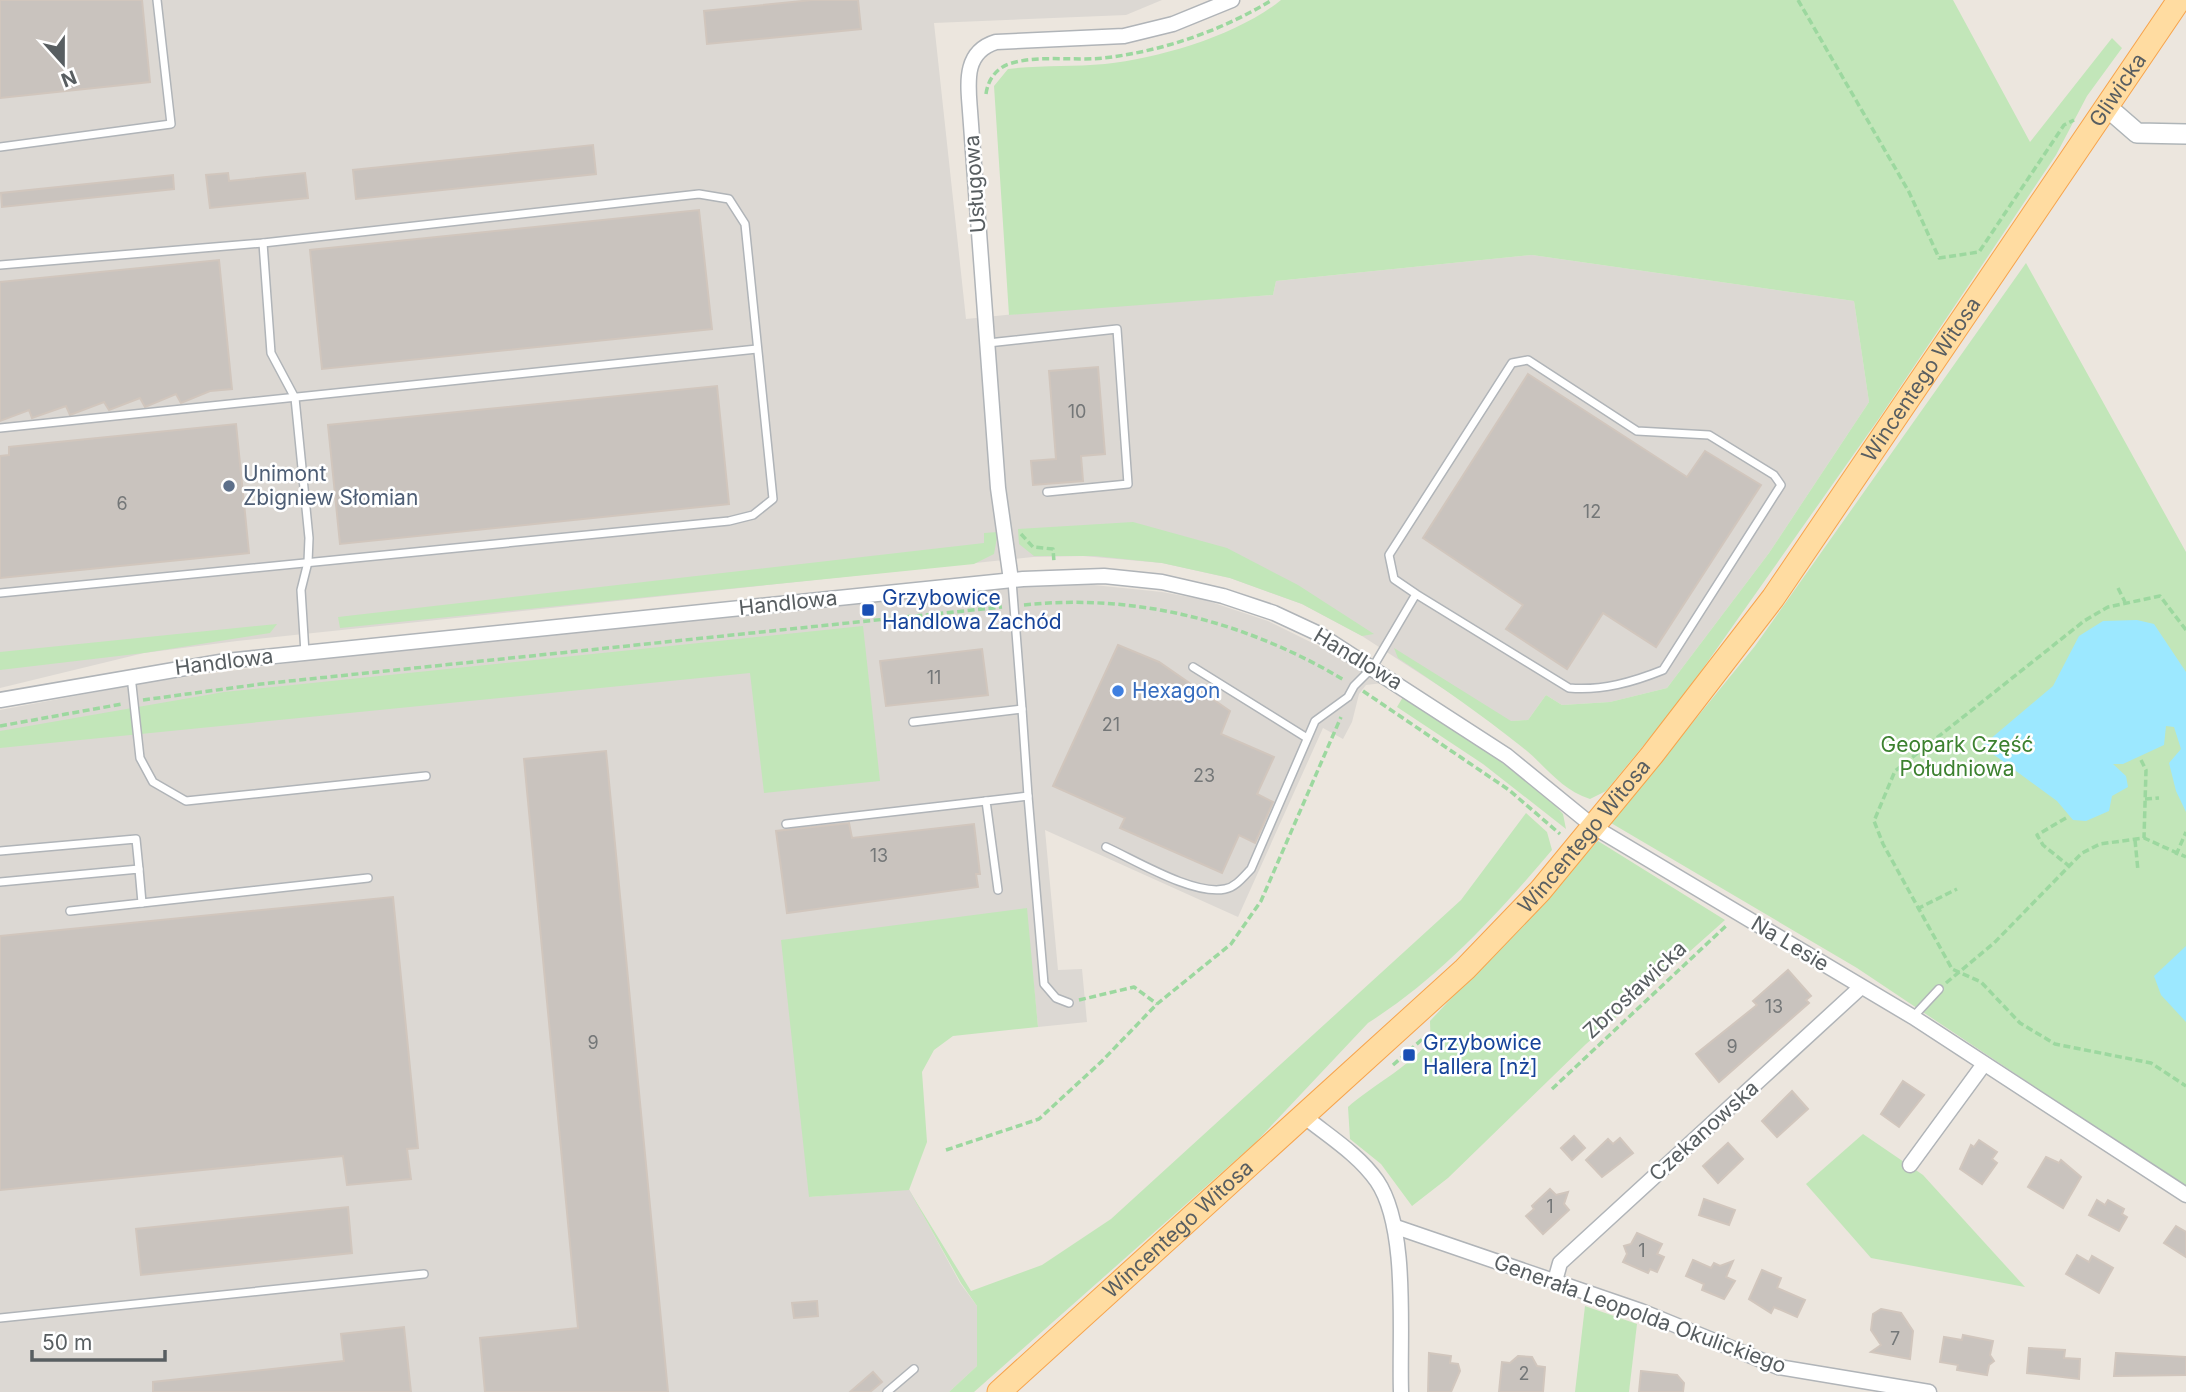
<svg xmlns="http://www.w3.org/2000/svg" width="2186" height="1392" font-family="Inter,sans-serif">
	<rect width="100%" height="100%" fill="#ece6de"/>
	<!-- industrial -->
	<g fill="#dcd8d3">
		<polygon points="0,0 1162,0 1126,15 934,23 966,319 1054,310 1273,295 1276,281 1532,255 1854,301 1869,402 1769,553 1667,688 1610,702 1562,705 1546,695 1528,720 1511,721 1502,731 1467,704 1362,636 1302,604 1230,578 1162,563 1083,556 1033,557 237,641 144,653 0,688"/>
		<polygon points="1044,584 1084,584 1162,592 1205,600 1268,621 1345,659 1383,683 1366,685 1359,694 1352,722 1343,739 1323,728 1238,917 1045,830 1058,970 1082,969 1087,1022 1038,1027 1026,908 809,1197 909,1189 960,1283 977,1306 977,1366 949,1392 0,1392 0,710 150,682 332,657"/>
	</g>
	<!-- green -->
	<g fill="#c2e6b9">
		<path d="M1281,0H1953L2030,142L2112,38L2122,48L2087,96L2056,155L1880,417L1680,701L1606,791L1590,799C1561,790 1546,766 1522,747C1482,715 1440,686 1398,658L1394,648L1511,721L1528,720L1546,695L1562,705L1610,702L1667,688L1769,553L1869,402L1854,301L1532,255L1276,281L1273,295L1009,315L994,86L1008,69C1040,65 1073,67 1105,64C1161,58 1238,35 1281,0Z"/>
		<polygon points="2026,263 2186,552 2186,1188 1857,968 1611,823 1755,646"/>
		<polygon points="1133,522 1227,548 1298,585 1374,634 1362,636 1302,604 1230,578 1162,563 1095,556 1034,556 1019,544 1018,529"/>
		<polygon points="998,532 994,554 974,564 340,628 338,617 984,543 984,533"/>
		<polygon points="277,624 270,633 144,653 0,670 0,652"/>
		<polygon points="863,626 880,781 764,793 750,673 0,748 0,731 224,692"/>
		<polygon points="1403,697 1490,753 1550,800 1563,814 1566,829 1483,764 1397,707"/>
		<path d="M1526,813L1547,832L1552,850C1498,914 1439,978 1368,1023L1255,1143L974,1392H949L977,1366V1306L961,1283L909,1190L809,1197L781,940L1027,908L1038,1027L953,1036L934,1050L922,1072L927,1142L909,1190L971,1291L1042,1265L1111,1219L1461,900Z"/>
		<path d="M1598,841L1725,920L1585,1045L1448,1178L1412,1206L1381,1164L1350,1139L1348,1107C1367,1089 1423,1058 1429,1039C1431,1034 1430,1026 1430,1021Z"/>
		<polygon points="1863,1134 1923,1175 2025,1287 1871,1258 1806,1184"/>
		<polygon points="1585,1306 1637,1324 1629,1392 1575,1392"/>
	</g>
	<!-- water -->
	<g fill="#9ce8ff">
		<polygon points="2137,620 2154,624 2186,672 2186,812 2176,791 2169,763 2181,749 2174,727 2166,726 2164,745 2123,764 2113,764 2126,776 2128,787 2112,796 2109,811 2086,821 2073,820 2057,801 1982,746 2053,686 2079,636 2103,621"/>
		<polygon points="2186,946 2186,1022 2161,995 2154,976"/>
	</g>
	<!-- building -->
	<g fill="#c9c3be" stroke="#d1c6bd" stroke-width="2">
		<polygon points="0,0 142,0 150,82 0,98"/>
		<polygon points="812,0 858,0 861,29 707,44 704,11"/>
		<polygon points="593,145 596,174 356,199 353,170"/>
		<polygon points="228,173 229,181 305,173 308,198 210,208 206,175"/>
		<polygon points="173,175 174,189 2,207 1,193"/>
		<polygon points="699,210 712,329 322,369 310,250"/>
		<polygon points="219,260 232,389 210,391 181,403 176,394 145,407 140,398 109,410 104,402 70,415 66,406 32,418 29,410 0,421 0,282"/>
		<polygon points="1098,367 1105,454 1081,456 1083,481 1033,485 1031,461 1056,459 1049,371"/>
		<polygon points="1528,374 1687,477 1705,451 1761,485 1656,647 1603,613 1567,669 1506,629 1523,605 1423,538"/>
		<polygon points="717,386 729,504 340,544 328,425"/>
		<polygon points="236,424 249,553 0,578 0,456 9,455 9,447"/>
		<polygon points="1118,645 1159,662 1230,711 1221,734 1274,757 1257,794 1273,802 1263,825 1255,843 1239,835 1222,873 1120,828 1125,818 1053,786"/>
		<polygon points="982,649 988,695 886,706 880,661"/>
		<polygon points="606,751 668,1392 485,1392 480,1338 578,1328 524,759"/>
		<polygon points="849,823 852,838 974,824 980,874 976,874 978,887 787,913 776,831"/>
		<polygon points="393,897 418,1148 407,1149 411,1179 347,1185 343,1156 0,1190 0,936"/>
		<polygon points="1788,970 1811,996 1806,1000 1809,1003 1719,1082 1696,1054 1757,1005 1753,1001"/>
		<polygon points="1903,1081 1924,1095 1899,1127 1881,1114"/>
		<polygon points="1792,1091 1808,1109 1777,1137 1762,1121"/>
		<polygon points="1574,1136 1585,1148 1572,1160 1561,1148"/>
		<polygon points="1620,1138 1633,1153 1602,1177 1586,1160 1608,1139 1613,1144"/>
		<polygon points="1979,1140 1997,1152 1992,1159 1997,1163 1982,1184 1960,1169 1971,1145 1974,1147"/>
		<polygon points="1728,1143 1743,1159 1718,1183 1703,1166"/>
		<polygon points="2046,1157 2059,1163 2061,1160 2081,1177 2063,1208 2028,1187"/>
		<polygon points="1550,1189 1556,1195 1568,1192 1564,1204 1569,1210 1543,1234 1526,1216 1534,1209 1532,1206"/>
		<polygon points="1704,1199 1735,1210 1729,1225 1699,1215"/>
		<polygon points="2097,1200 2105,1205 2108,1200 2124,1209 2122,1214 2127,1217 2119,1231 2089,1215"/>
		<polygon points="348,1207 352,1253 141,1275 136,1229"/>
		<polygon points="2176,1226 2186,1232 2186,1257 2164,1243"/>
		<polygon points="1637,1233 1662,1244 1657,1254 1664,1257 1657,1272 1650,1269 1648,1273 1623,1262 1627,1254 1624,1246 1631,1244"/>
		<polygon points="2077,1255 2089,1262 2092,1256 2113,1268 2099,1293 2066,1274"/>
		<polygon points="1693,1260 1711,1268 1714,1263 1720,1266 1733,1261 1726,1277 1735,1281 1724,1299 1702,1290 1704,1284 1686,1276"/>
		<polygon points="1762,1270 1781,1278 1777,1288 1805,1300 1797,1317 1774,1307 1771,1313 1749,1299"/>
		<polygon points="817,1301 818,1316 794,1318 792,1303"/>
		<polygon points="1881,1309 1901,1313 1913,1331 1910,1359 1871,1352 1881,1345 1871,1330 1873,1314"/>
		<polygon points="404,1327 411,1392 153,1392 153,1382 344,1361 341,1334"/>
		<polygon points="1963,1335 1993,1341 1990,1355 1994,1361 1989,1365 1987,1375 1957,1370 1958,1365 1940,1362 1944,1337 1962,1340"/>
		<polygon points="2029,1348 2065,1350 2064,1358 2080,1359 2079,1379 2027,1373"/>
		<polygon points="1429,1353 1451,1356 1450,1363 1458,1364 1460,1371 1451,1392 1428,1392"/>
		<polygon points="2116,1353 2186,1357 2186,1375 2114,1376"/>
		<polygon points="1518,1356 1532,1357 1537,1366 1545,1367 1543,1392 1499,1392 1502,1362 1510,1363"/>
		<polygon points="1641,1371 1677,1375 1684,1383 1683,1392 1639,1392"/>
		<polygon points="873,1372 882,1382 870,1392 850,1392"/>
	</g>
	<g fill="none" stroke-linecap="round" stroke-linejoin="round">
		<defs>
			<g id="lane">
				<polyline points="0,147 171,124 157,0"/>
				<polyline points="263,243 271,353 295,398 309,538 308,562 301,590 305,653"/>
				<polyline points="0,265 263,243 699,194 729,199 745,224 773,499 753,515 729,521 0,593"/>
				<polyline points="988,343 1117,329 1128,484 1047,492"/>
				<polyline points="0,428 757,349"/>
				<polyline points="1193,667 1307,738"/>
				<polyline points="131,676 140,758 153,782 186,801 426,776"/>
				<polyline points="913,722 1022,709 1012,581"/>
				<polyline points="1028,796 1044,984 1056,998 1069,1003"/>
				<polyline points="786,824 986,801"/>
				<path d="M1106,847C1135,860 1194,896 1225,889C1236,887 1244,876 1251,869L1315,721L1348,697L1354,686L1373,667L1416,594L1569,688C1602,691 1633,682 1663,670L1781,485L1774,475L1709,435L1637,431L1528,360L1512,363L1389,555L1394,579L1416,594"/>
				<polyline points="0,851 136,839 139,869"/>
				<polyline points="0,882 139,869 142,903 70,911"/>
				<polyline points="998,890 986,801 1028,796 1022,709"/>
				<polyline points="142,903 368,878"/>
				<polyline points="1913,1017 1939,989"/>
				<polyline points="0,1318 424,1274"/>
				<polyline points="887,1392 914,1369"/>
			</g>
			<g id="street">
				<path d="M1011,580L998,488L970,111C968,84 963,52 996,42L1124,36L1173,24L1232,0"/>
				<polyline points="0,700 226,661 1023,579 1104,576 1162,582 1223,596 1274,613 1317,633 1507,756 1594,827 1913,1017 2186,1195"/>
				<path d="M1305,1117C1330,1137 1359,1155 1377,1181C1409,1228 1399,1335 1401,1392"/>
				<polyline points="1910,1165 1984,1064"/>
				<polyline points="1396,1227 1641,1311 1778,1367 1929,1392"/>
				<polyline points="1555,1281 1560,1263 1861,987"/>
			</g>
			<polyline id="secondary" points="2107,107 2137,133 2186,134"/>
			<g id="primary">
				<path id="s1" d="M999,1392L1465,969L1540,891L1652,755L1773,598L2179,0"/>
			</g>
		</defs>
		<!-- lane casing -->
		<use href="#lane" stroke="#b0b4b8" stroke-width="10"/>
		<!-- street casing -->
		<use href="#street" stroke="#b0b4b8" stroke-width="17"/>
		<!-- secondary casing -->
		<use href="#secondary" stroke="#afb5b8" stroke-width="22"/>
		<!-- primary casing -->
		<use href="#primary" stroke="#f7a44c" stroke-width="25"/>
		<!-- path -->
		<g stroke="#9cd89f" stroke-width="3.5" stroke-dasharray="7 3.5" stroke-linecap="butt">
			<polyline points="1798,0 1909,192 1939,258 1979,252 2064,125 2074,120"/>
			<path d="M986,94C988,79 997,67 1012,63C1040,55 1074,61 1104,58C1163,51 1221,31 1272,0"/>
			<polyline points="1021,534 1033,547 1053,549 1054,562"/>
			<polyline points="2118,588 2125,602"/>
			<path d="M1024,605C1137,593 1247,622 1344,680"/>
			<polyline points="2186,630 2160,596 2108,607 2084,621 1895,771 1874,821 1883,844 1952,969 1981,982 2020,1023 2055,1044 2151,1063 2186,1086"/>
			<polyline points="1363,691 1509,790 1560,834"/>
			<polyline points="143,700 261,684 1002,607"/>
			<polyline points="0,726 122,704"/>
			<polyline points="2141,760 2146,770 2144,838"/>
			<polyline points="2145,799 2159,798"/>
			<polyline points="2066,818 2037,835 2043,845 2069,866"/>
			<polyline points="2135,840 2138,871"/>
			<polyline points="2176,855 2186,832"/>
			<polyline points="1917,909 1957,889"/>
			<polyline points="1946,983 1994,943 2082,853 2100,844 2144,838 2186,857"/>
			<polyline points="1079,1000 1134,987 1157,1004"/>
			<polyline points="1393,1065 1427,1035"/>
			<polyline points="1552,1089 1728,924"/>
			<polyline points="946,1150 1039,1119 1101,1062 1157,1004 1231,944 1261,901 1341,717"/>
		</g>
		<!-- lane -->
		<use href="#lane" stroke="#fff" stroke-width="7"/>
		<!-- street -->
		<use href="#street" stroke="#fff" stroke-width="14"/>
		<!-- secondary -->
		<use href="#secondary" stroke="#fff" stroke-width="19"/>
		<!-- primary -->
		<use href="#primary" stroke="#ffdca1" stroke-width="23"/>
	</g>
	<!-- markers -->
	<circle fill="#5c6f8a" stroke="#fff" stroke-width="2.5" cx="229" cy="486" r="7"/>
	<g fill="#1a4fb4" stroke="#fff" stroke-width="2.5">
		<rect x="861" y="603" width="14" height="14" rx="3.5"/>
		<rect x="1402" y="1048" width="14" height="14" rx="3.5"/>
	</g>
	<circle fill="#3f7fe0" stroke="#fff" stroke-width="2.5" cx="1118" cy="691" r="7"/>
	<g text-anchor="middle" stroke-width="5" stroke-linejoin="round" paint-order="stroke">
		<!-- number labels -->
		<g font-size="18" fill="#747778">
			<text x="1077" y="418">10</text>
			<text x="122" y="510">6</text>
			<text x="1592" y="518">12</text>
			<text x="934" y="684">11</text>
			<text x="1111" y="731">21</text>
			<text x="1204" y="782">23</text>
			<text x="879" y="862">13</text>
			<text x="1774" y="1013">13</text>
			<text x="593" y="1049">9</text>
			<text x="1732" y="1053">9</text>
			<text x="1550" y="1213">1</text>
			<text x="1642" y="1257">1</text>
			<text x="1895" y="1345">7</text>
			<text x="1524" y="1380">2</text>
		</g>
		<!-- street labels -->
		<g font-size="21" fill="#585e61" stroke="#fff">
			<text dy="7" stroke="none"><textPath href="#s1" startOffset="1726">Gliwicka</textPath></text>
			<text transform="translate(975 184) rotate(-94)" y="7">Usługowa</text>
			<text dy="7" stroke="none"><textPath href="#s1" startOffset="1376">Wincentego Witosa</textPath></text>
			<text transform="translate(788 603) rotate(-6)" y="7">Handlowa</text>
			<text transform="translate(1358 659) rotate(31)" y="7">Handlowa</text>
			<text transform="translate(224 662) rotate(-7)" y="7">Handlowa</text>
			<text dy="7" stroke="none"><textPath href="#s1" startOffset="808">Wincentego Witosa</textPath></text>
			<text transform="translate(1790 944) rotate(31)" y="7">Na Lesie</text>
			<text transform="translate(1635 990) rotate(-43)" y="7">Zbrosławicka</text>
			<text transform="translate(1704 1131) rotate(-42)" y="7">Czekanowska</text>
			<text dy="7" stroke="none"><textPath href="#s1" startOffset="242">Wincentego Witosa</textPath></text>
			<text transform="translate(1640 1314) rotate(20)" y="7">Generała Leopolda Okulickiego</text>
		</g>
		<!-- service labels -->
		<g font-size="21" fill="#4e5e75" stroke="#fff" text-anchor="start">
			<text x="243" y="481">Unimont<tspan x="243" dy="24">Zbigniew Słomian</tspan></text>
		</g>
		<!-- transit labels -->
		<g font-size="21" fill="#164399" stroke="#fff" text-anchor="start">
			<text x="882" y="605">Grzybowice<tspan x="882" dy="24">Handlowa Zachód</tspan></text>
			<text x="1423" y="1050">Grzybowice<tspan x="1423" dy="24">Hallera [nż]</tspan></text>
		</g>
		<!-- shop labels -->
		<g font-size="21" fill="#366cbe" stroke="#fff" text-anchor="start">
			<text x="1132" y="698">Hexagon</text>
		</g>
		<!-- park labels -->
		<g font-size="21" fill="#3c812f" stroke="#fff">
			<text x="1957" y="752">Geopark Część<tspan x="1957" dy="24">Południowa</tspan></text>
		</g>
	</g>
	<!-- north arrow -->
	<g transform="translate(63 63) rotate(159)" stroke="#ffffff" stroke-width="5" paint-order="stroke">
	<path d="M0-5L12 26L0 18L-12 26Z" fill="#585e61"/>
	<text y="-10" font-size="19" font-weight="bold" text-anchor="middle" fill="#585e61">N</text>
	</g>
	<!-- scale -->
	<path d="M32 1350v10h133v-10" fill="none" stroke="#585e61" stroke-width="3.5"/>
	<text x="42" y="1350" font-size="21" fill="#585e61" stroke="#ffffff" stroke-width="5" paint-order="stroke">50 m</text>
</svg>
